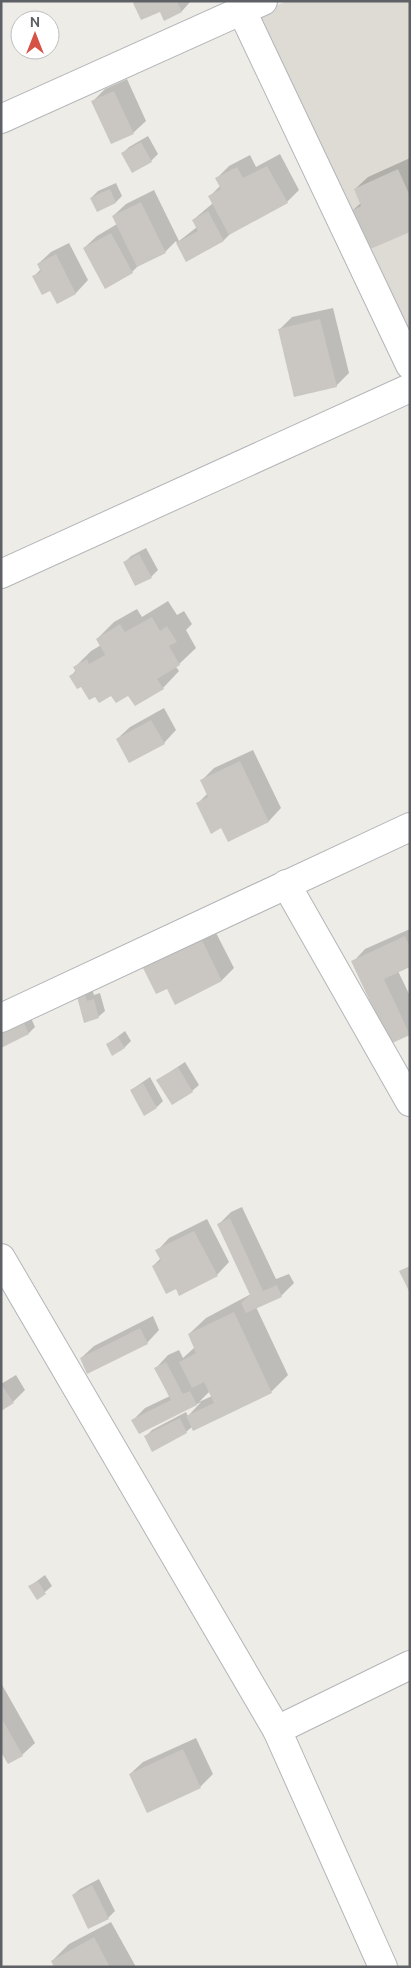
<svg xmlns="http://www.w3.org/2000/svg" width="411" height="1968" font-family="Ubuntu,sans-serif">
	<rect width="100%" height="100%" fill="#eeece6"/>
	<!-- education -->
	<polygon fill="#dedbd4" points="287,1 410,1 410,338 256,15"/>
	<!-- shadow -->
	<g fill="#0003" fill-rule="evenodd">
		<polygon points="137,1 191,1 182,11 165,19 160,10"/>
		<polygon points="127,79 146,121 133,133 93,101 105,89"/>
		<polygon points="148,136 158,154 151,161 123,153 129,147"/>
		<polygon points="280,154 299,190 287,202 233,231 224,240 186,260 176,241 165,252 140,264 132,272 84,248 97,236 117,224 113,216 126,204 154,190 179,241 197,227 193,220 213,203 210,196 220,186 216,179 229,166 250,155 256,167"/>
		<polygon points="410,158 410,231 352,211 361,203 355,189 368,177"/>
		<polygon points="116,183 122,196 116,202 91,198 98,191"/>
		<polygon points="69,243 88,280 76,293 57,302 51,289 34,276 41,269 38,264 51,252"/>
		<polygon points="333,308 349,373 336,386 279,330 292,317"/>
		<polygon points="146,548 158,570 151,577 124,563 131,556"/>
		<polygon points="168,601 177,615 184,611 192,624 186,630 196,648 176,667 179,671 163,688 129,694 96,695 71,676 76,670 74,668 91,651 101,645 97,639 114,622 137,609 142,617"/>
		<polygon points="164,708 176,730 164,743 117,739 130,727"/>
		<polygon points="253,750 281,808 269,821 228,840 222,827 198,803 208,793 202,780 214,768"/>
		<polygon points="212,925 234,968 222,980 176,1003 168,987 157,992"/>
		<polygon points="410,929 410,966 398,971 410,996 409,1034 353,962 365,949"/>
		<polygon points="91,985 94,995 100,993 105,1011 98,1017 77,993"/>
		<polygon points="28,1011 35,1027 29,1033 1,1046"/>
		<polygon points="125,1031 131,1041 124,1048 108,1044"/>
		<polygon points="185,1062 199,1085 192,1091 158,1080"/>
		<polygon points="150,1077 163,1101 157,1107 131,1090"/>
		<path d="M242,1207L276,1279L289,1274L294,1283L281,1296L256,1307L288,1375L271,1392L193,1429L192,1427L186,1432L145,1437L152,1430L186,1412L188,1416L201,1402L139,1433L133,1420L145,1408L170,1396L156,1368L168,1355L179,1350L183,1358L195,1347L189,1334L206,1318L251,1294L219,1224L231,1212ZM210,1391L212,1396L199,1402Z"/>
		<polygon points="207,1219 229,1262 217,1275 176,1287 153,1266 161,1258 157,1251 169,1238"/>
		<polygon points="153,1316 159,1330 147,1343 81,1358 94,1346"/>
		<polygon points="16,1375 25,1390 13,1402 1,1409 1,1384"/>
		<polygon points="45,1575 52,1586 38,1598 30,1586"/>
		<polygon points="1,1683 35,1743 22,1755 1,1749"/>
		<polygon points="196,1738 213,1774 200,1787 148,1811 130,1774 143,1762"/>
		<polygon points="99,1879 115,1911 108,1918 73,1895 80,1889"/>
		<polygon points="111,1922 136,1967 55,1967 52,1961 69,1944"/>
	</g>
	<!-- building -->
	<g fill="#cac7c2">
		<polygon points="137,1 177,1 182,12 164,21 160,12 141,20 133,3"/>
		<polygon points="114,91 134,134 111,144 91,101"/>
		<polygon points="141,142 152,162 132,173 121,153"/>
		<polygon points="267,166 288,203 229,235 208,196 221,189 215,178 237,167 243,178"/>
		<polygon points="398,169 410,196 410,232 368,250 351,211 361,206 354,189"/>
		<polygon points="110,189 116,203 97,212 90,198"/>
		<polygon points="141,202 166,253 137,267 112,216"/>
		<polygon points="208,211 224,241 186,262 176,243 198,231 192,220"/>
		<polygon points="111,233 133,273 105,289 83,248"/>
		<polygon points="56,254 76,294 57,304 50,291 42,295 32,276 41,272 37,264"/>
		<polygon points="320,319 337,387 294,397 278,329"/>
		<polygon points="139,554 152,578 135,586 123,562"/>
		<polygon points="152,617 160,631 167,626 177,642 169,646 180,665 157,679 164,689 135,706 128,696 116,703 111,696 99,703 95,697 89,700 81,687 77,689 69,676 76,672 73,667 87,659 89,664 105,655 96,639 120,624 125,632"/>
		<polygon points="151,720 165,744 129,763 116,739"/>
		<polygon points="240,761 269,822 228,842 221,828 211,834 196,803 208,797 200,780"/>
		<polygon points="200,936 222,981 175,1005 167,989 156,994 142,966"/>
		<polygon points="405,936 410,946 410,967 384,979 410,1035 390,1044 351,961"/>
		<polygon points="84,991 87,1001 94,999 99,1018 84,1023 76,993"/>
		<polygon points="21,1016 29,1034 1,1048 1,1026"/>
		<polygon points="118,1037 125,1048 112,1056 106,1044"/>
		<polygon points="178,1067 193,1092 172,1105 156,1080"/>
		<polygon points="143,1083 157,1108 144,1116 130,1090"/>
		<polygon points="230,1218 263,1291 277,1285 282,1297 246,1313 241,1303 250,1295 217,1224"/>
		<polygon points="194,1231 218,1276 179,1296 176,1289 166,1294 152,1266 161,1261 155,1250"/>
		<polygon points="410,1266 410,1293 399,1271"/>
		<polygon points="234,1312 272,1393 193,1431 186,1416 214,1403 204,1382 192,1388 179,1362 196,1353 188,1334"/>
		<polygon points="140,1328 148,1344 87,1374 80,1358"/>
		<polygon points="166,1362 183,1394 190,1391 197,1405 139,1434 131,1420 171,1400 154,1368"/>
		<polygon points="3,1387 14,1403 1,1411 1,1388"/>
		<polygon points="180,1418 187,1433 152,1452 144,1436"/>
		<polygon points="38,1581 46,1594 37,1600 28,1586"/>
		<polygon points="1,1717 23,1756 8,1764 1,1752"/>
		<polygon points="183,1749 201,1788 147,1813 129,1774"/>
		<polygon points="92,1885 109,1919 88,1929 72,1895"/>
		<polygon points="94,1937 110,1967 54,1967 51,1961"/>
	</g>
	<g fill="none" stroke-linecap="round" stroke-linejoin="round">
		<defs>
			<g id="minor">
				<polyline points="242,11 410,365"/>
				<polyline points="1,119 263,1"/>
				<polyline points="1,574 410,388"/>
				<polyline points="286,884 410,1102"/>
				<polyline points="1,1018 410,827"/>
				<polyline points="1,1258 277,1730 383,1967"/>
				<polyline points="277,1730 410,1665"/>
			</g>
		</defs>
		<!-- minor casing -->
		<use href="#minor" stroke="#b3b5b9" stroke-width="30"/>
		<!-- minor -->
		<use href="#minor" stroke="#fff" stroke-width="28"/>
	</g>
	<!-- border -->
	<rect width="411" height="1968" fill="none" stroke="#5d6064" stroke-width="5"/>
	<!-- north arrow -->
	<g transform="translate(35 35)"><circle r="24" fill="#ffffff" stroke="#bebfc1"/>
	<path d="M0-4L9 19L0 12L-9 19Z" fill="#d65244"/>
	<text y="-8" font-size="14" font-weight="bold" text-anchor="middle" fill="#5d6064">N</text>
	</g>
</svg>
